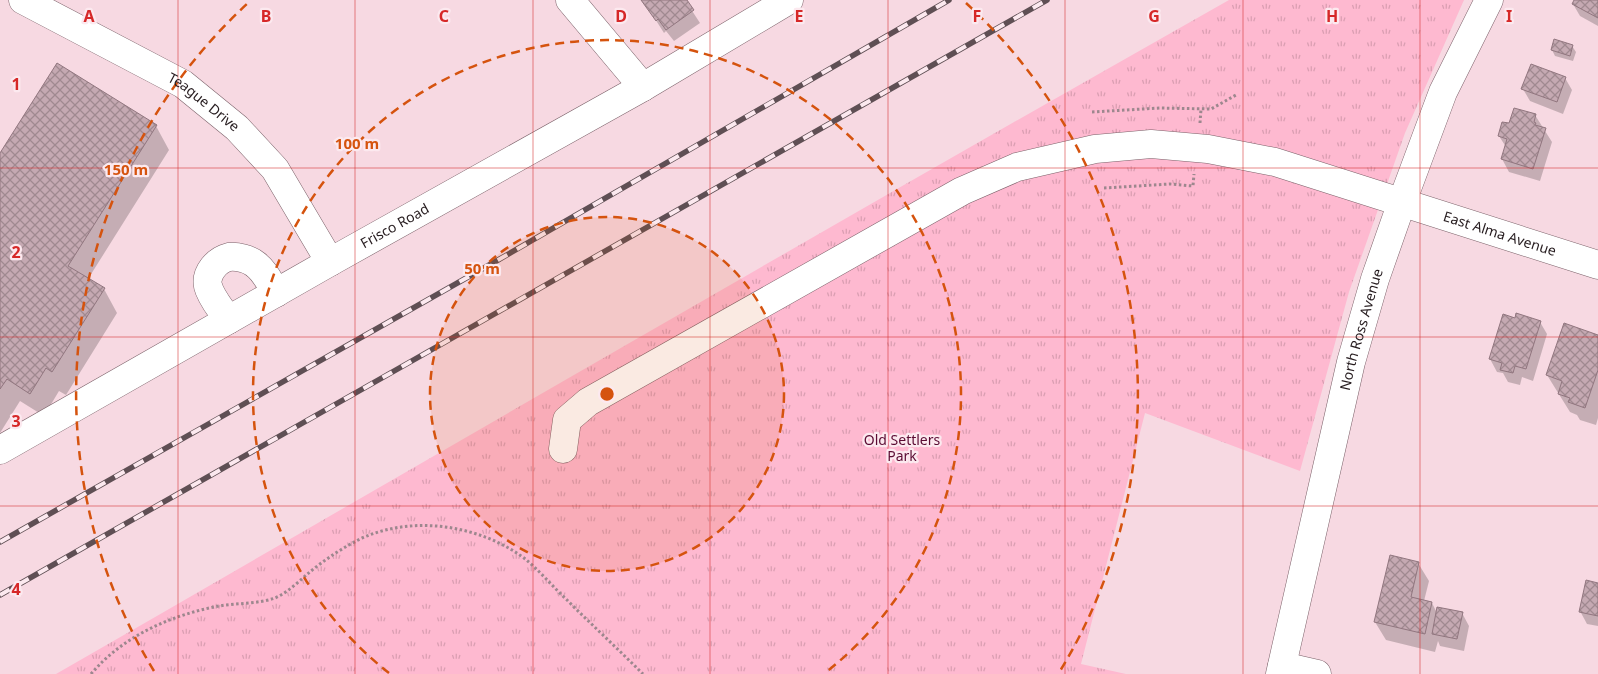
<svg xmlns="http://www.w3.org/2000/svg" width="1598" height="674" font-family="'Noto Sans',sans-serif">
	<defs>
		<pattern id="park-tufts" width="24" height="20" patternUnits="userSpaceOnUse" patternTransform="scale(1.25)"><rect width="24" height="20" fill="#feb9d0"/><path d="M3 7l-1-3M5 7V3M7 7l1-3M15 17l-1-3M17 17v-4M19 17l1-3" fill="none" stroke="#da9eb2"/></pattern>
		<pattern id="building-cross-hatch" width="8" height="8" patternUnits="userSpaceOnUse" patternTransform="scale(1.25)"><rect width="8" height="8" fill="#c5a9b2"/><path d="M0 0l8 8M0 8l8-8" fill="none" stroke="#a08990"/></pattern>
	</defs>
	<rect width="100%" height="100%" fill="#f7d9e2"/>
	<!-- park -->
	<path fill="url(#park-tufts)" d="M1229,0H1464L1405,133L1349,292L1300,471L1145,413L1081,664L1126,674H56C447,449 836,222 1229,0Z"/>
	<!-- shadow -->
	<g fill="#0003">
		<polygon points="643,0 685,0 700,23 674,41 666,31 664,33"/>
		<polygon points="1575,0 1598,0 1598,26 1580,16 1573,4"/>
		<polygon points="1572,46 1576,52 1573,61 1555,56 1552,50"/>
		<polygon points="1565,78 1572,90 1563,114 1530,101 1523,89"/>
		<polygon points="1535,115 1552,142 1540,181 1509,172 1502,159 1506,147 1499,136 1510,125"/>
		<polygon points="156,126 169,150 88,279 104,289 117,313 66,395 59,391 44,416 20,401 0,433 0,156"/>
		<polygon points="1540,322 1547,334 1533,381 1522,377 1520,385 1508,382 1503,373 1497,372 1490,359"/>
		<polygon points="1598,336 1598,418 1596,425 1580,420 1577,415 1570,412 1547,375"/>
		<polygon points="1418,563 1429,581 1424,601 1432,603 1437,613 1462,613 1469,626 1464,651 1440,646 1438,641 1435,652 1386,640 1375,622"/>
		<polygon points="1598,584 1598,626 1587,624 1580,611"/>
	</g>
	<!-- building -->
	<g fill="url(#building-cross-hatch)" stroke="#91767f">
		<polygon points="641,0 687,0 694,10 666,30 658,19 656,21"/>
		<polygon points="1574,0 1598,0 1598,18 1572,4"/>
		<polygon points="1554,39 1573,45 1570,56 1551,50"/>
		<polygon points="57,63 157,125 68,266 105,288 52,372 46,368 30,394 7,379 0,389 0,153"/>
		<polygon points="1531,64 1566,77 1557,102 1521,89"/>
		<polygon points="1514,108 1536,114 1534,122 1536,123 1535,125 1546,128 1533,169 1501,159 1507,139 1498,136 1502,122 1509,123"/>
		<polygon points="1516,313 1541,321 1526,369 1515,366 1513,373 1500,370 1502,363 1489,359 1503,314 1515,318"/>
		<polygon points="1564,323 1598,335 1598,370 1585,408 1568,402 1570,398 1558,394 1562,381 1546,375"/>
		<polygon points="1390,555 1419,562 1411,597 1432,602 1425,634 1374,622"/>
		<polygon points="1586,580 1598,583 1598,616 1579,612"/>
		<polygon points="1437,607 1463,612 1457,639 1432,634"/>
	</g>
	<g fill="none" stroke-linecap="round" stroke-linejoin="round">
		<defs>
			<g id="minor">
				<path id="s1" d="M23,0L183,84L237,128L275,169L330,262"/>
				<polyline points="570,0 643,87"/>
				<path d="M228,320C222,310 211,298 208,286C205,273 217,260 229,257C237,256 249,259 255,264C265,271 270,283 276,293"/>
				<path id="s2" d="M563,449L567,420L588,402L962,191L1017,167L1095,149L1151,144L1208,149L1275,162L1598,265"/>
				<path id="s3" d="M0,450L330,262L643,87L789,0"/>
				<polyline points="1282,666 1317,674"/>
				<path id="s4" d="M1280,674L1351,362L1375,279L1402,202L1443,92L1489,0"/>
			</g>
		</defs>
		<!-- minor casing -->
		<use href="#minor" stroke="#7b6169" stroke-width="29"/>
		<!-- path -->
		<g stroke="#9d878e" stroke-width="3" stroke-dasharray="2.5 2.5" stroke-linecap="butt">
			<polyline points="1092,112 1160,108 1211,109 1236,95"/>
			<polyline points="1200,123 1201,109"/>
			<polyline points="1104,188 1170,184 1193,186 1194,174"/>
			<path d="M91,674C123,636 171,615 219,606C237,603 258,604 275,598C289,592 300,580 311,571C327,558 344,547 362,538C414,515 479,525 524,558C539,570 553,587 567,600C592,625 618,649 643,674"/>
		</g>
		<!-- minor -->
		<use href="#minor" stroke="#fff" stroke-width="28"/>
		<defs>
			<g id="rail">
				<polyline points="0,542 498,260 949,0"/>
				<polyline points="0,595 1047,0"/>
			</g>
		</defs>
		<!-- rail casing -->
		<use href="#rail" stroke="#5f4f54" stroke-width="5.5"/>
		<!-- rail -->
		<use href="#rail" stroke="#fce9ef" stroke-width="4" stroke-dasharray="11" stroke-linecap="butt"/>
	</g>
	<!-- grid -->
	<path fill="none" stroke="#d62828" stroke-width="1" stroke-opacity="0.55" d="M178,0V674M355,0V674M533,0V674M710,0V674M888,0V674M1065,0V674M1243,0V674M1420,0V674M0,168H1598M0,337H1598M0,506H1598"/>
	<!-- distance rings -->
	<circle cx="607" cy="394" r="177" fill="#d5530e" fill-opacity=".12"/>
	<g fill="none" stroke="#d5530e" stroke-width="2.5" stroke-dasharray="9 6">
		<circle cx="607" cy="394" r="177"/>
		<path d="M389 673A354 354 0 1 1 825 673"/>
		<path d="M154 671A531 531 0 0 1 248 3M966 3A531 531 0 0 1 1060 671"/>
	</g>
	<g text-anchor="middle" stroke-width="4.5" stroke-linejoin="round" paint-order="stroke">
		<!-- street labels -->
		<g font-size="14" fill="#261c1f" stroke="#fce9ef">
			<text dy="5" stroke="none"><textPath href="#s1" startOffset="208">Teague Drive</textPath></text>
			<text dy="5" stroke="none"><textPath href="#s3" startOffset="454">Frisco Road</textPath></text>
			<text dy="5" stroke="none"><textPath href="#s2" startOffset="1044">East Alma Avenue</textPath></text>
			<text dy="5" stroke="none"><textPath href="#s4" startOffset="354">North Ross Avenue</textPath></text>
		</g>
		<!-- park labels -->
		<g font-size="14" fill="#5b0b33" stroke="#fce9ef">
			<text x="902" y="445">Old Settlers<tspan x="902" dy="16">Park</tspan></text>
		</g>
	</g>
	<g font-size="16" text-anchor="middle" font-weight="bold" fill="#d62828" stroke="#fce9ef" stroke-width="4.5" stroke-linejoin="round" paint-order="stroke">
		<text x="89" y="22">A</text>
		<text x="266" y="22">B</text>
		<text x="444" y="22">C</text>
		<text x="621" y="22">D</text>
		<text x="799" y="22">E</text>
		<text x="977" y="22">F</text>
		<text x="1154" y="22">G</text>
		<text x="1332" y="22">H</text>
		<text x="1509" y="22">I</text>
		<text x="16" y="90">1</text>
		<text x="16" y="258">2</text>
		<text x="16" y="427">3</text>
		<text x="16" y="595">4</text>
	</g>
	<circle cx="607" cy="394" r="8" fill="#d5530e" stroke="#fce9ef" stroke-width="2.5"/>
	<g font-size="15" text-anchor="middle" font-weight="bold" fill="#d5530e" stroke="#fce9ef" stroke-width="4.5" stroke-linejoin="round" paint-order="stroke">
		<text x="357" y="149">100 m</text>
		<text x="126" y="175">150 m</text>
		<text x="482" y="274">50 m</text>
	</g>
</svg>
